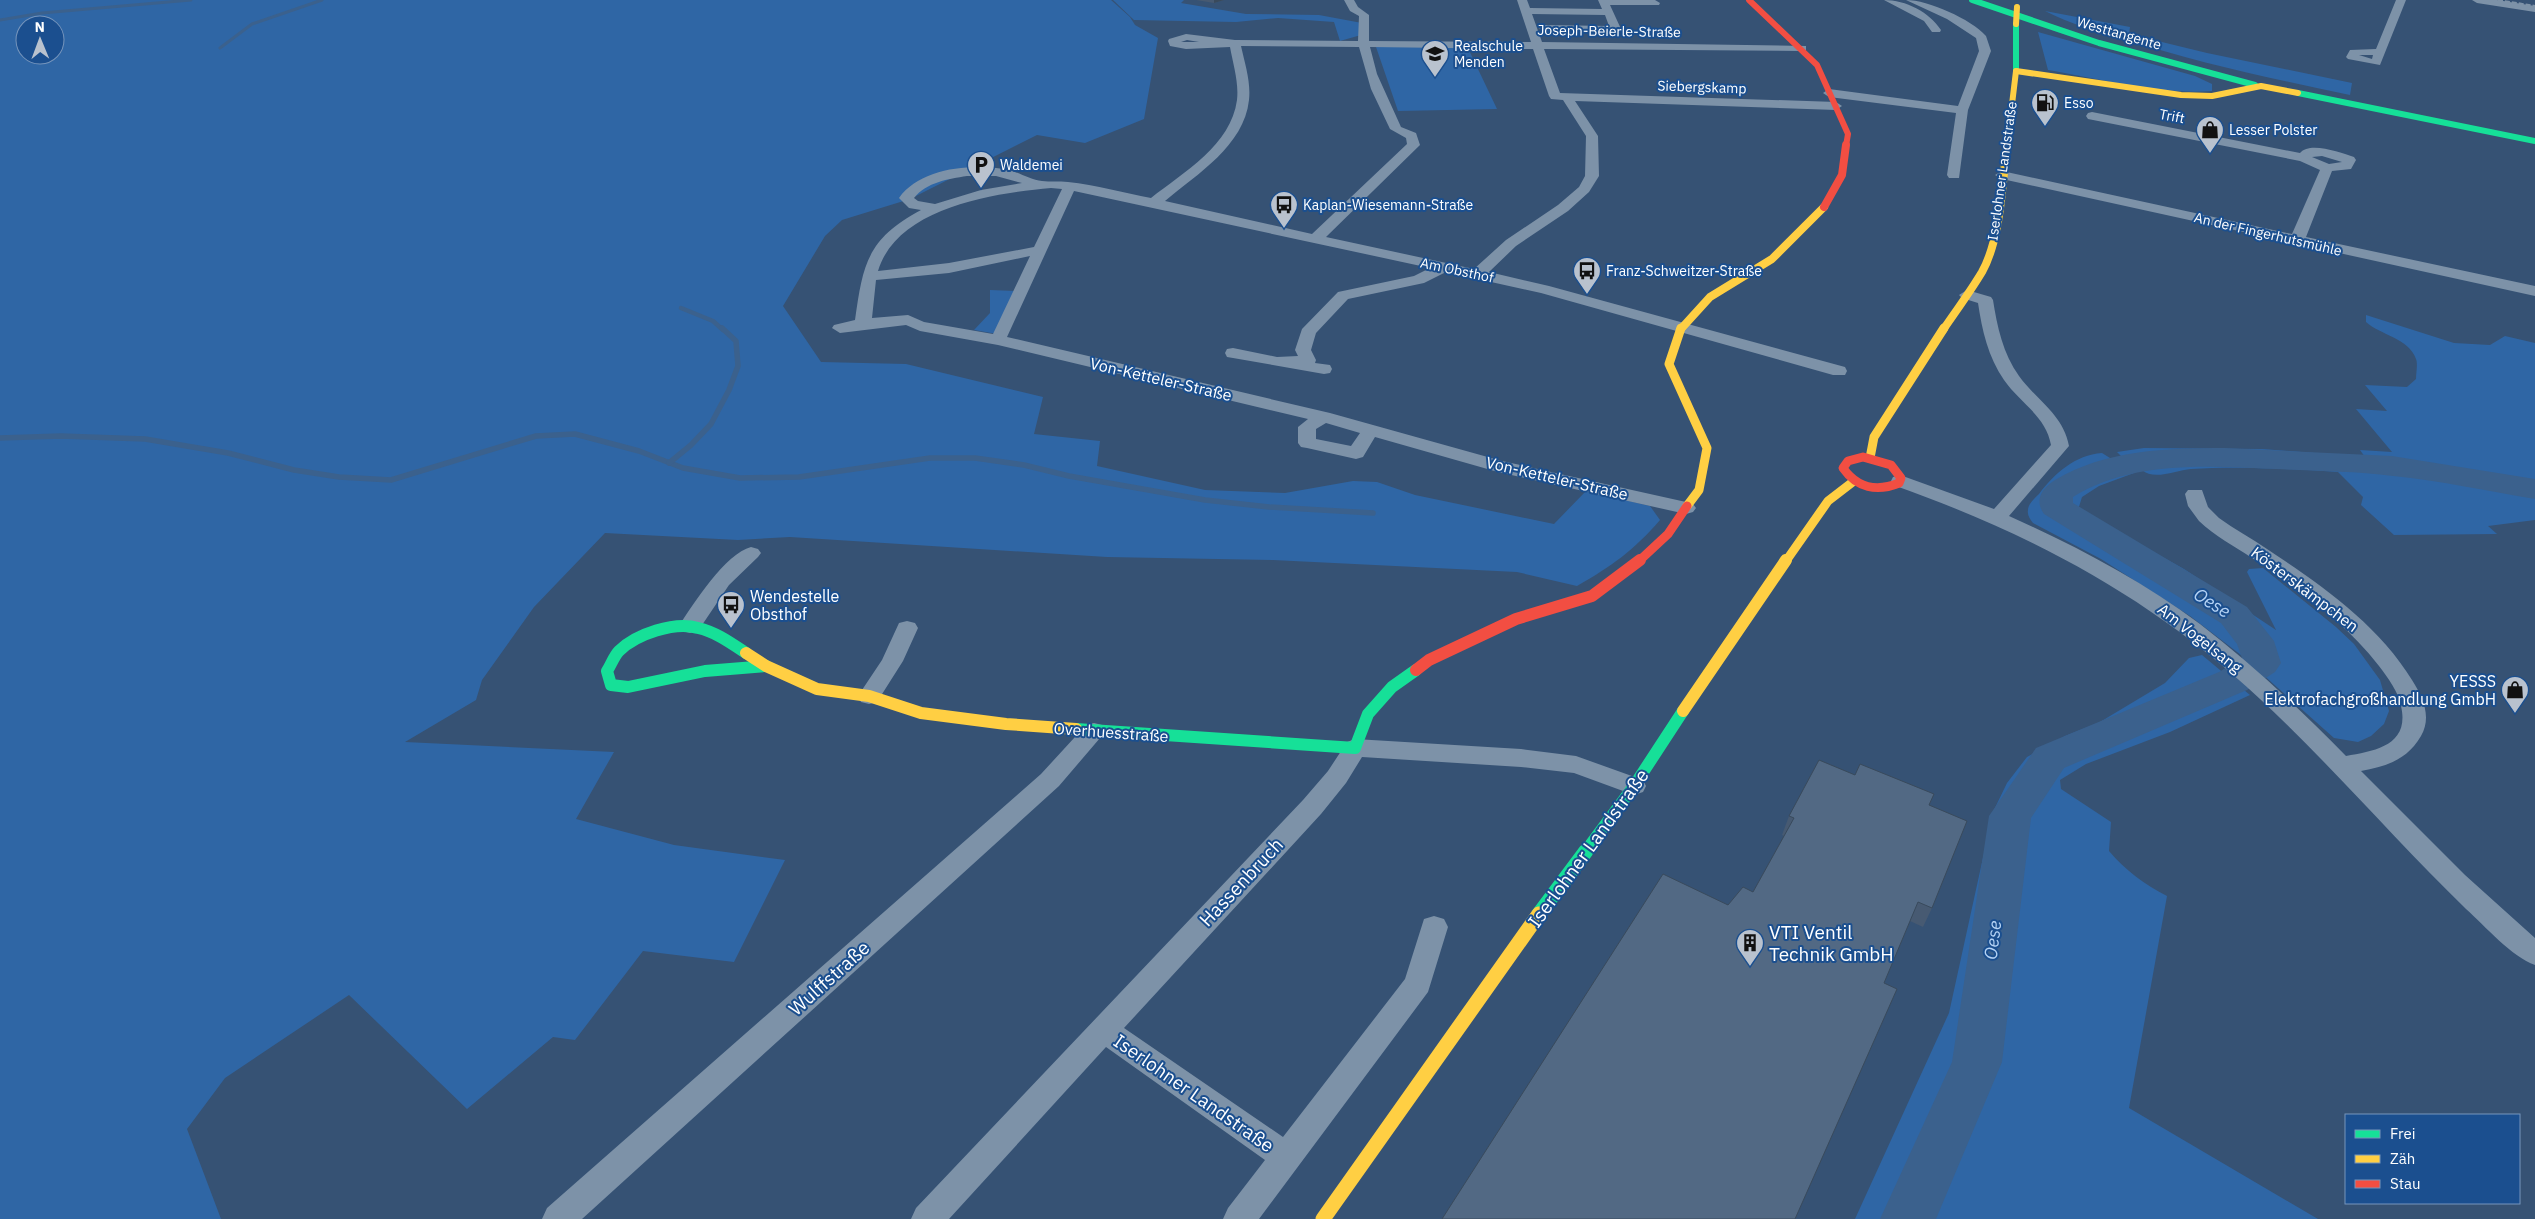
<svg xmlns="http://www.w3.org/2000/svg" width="2535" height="1219" font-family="'IBM Plex Sans',sans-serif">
	<rect width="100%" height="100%" fill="#365274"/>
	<!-- green -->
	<g fill="#2f66a5" fill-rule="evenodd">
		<path d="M0,0H1111L1130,17L1135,25L1158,38L1144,119L1085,143L1037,135L910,199L842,220L825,236L783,306L821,362L906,364L1043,397L1034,434L1100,441L1097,466L1205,490L1285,493L1353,481L1377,482L1415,495L1554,524L1586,491L1650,506L1660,520C1633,551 1612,566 1577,586L1517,572L1273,560L1107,557L790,537L738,540L605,533L534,607L482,680L476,700L405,742L614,752L576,819L674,845L785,860L734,962L643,951L575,1040L553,1037L467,1109L349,995L225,1078L187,1129L221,1219H0ZM25,25H55V55H25Z"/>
		<polygon points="1113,0 1184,0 1181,3 1246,14 1319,15 1362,23 1361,35 1340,41 1334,22 1278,18 1236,22 1134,20"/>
		<path d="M2045,11L2130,27L2129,34L2207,53L2352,83L2350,95C2274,79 2198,63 2124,39C2097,31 2070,24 2045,11Z"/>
		<path d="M2038,32L2195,76L2212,84V91C2158,95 2101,79 2048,70Z"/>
		<polygon points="1467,46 1497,109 1398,111 1376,47"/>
		<polygon points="990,290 1016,291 997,334 974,330 990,313"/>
		<path d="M2366,315L2454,343L2490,345L2505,336L2535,343V484C2400,463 2260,439 2124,459L2117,452L2144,448L2262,449L2365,457L2360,450L2392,452L2356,409L2387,411L2365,385L2407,387L2416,379C2416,373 2418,364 2416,359C2409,338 2380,335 2366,322Z"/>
		<path d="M2102,453L2134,473L2099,486L2082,497L2078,510L2184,569L2276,630L2247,572L2249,569L2263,568L2336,627L2354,644L2380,680L2389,711L2384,724L2371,736L2358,742L2334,738L2241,655L2190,616L2101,559L2033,523C2030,519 2027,515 2028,510C2028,504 2035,498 2039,494C2055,473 2075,455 2102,453Z"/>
		<path d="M2233,462L2384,471L2535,495V520L2488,526L2497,534L2394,535L2361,505L2363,497L2338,472C2289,469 2239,466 2191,469C2176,470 2154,481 2142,470L2176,463Z"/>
		<path d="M2202,655L2250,695L2170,732L2086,764L2060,780L2061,789L2111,822L2109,851C2126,871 2144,884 2167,896L2129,1108L2318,1219H1855L1949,1013L1993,812L2007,783L2027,757L2065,736L2100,722L2165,683L2189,658Z"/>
	</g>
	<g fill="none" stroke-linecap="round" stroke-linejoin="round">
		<!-- stream-far2 -->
		<g stroke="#3b618d" stroke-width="3">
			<polyline points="0,20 42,13 191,0"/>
			<polyline points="220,48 252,24 322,0"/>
		</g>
		<!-- stream-far1 -->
		<polyline stroke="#3b618d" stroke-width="4.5" points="681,308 713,321 723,330"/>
		<!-- stream -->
		<g stroke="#3b618d" stroke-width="5.5">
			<polyline points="0,438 61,436 145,439 228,453 294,470 339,477 391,480 536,436 575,434 639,451 683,468 740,478 799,477 930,458 975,458 1024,465 1069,476 1205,500 1269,507 1373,513"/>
			<polyline points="669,463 691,445 711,424 729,390 738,366 736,341 722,328"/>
		</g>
		<!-- river -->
		<path fill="#3b618d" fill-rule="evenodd" d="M2224,448L2392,456L2535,479V499C2488,491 2441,481 2393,476C2354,471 2315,471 2276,469C2207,466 2133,460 2073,497V503L2247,607L2274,641L2281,663L2275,672L2247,690L2064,768L2031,818L2002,1062L1936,1219H1880L1952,1062L1989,816L2036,748L2219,672L2242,658L2237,644L2221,623L2044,514C2034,500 2042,488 2055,480C2105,450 2167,448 2224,448Z"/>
		<!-- street -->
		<g fill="#7d92a8" fill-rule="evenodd">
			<path d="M1344,0H1354L1358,7L1369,15V41L1531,42L1517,0H1527L1530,8L1602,9L1598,0H1655L1660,3L1659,5H1610L1621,29L1616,32L1544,31L1539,28L1544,25L1609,26L1605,15L1532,14L1542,42L1806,46V50L1802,51L1544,49L1560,93L1836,102L1842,106L1836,110L1575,101L1598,136L1599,176L1589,192L1568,211L1516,246L1489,272L1549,286L1845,367L1847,371L1845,375H1833L1541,293L1446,272L1424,283L1348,299L1316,333L1311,350L1316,360L1315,363L1330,365L1332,369L1330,373L1324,374L1233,358L1227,357L1225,353L1227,349L1233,348L1277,357L1298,356L1295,350L1302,329L1338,292L1414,276L1430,268L1074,191L1007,337L1330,413L1502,461L1686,502L1693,504L1696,508L1693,512L1686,514L1498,472L1375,437L1363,457L1356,459L1307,448L1301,447L1298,443V427L1308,419L998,345L920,331L906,325L840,333L832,328L834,325L855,320C863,264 867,239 921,210L909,208L899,198C921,167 974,163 1009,170C1020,173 1031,180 1042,181C1050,182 1059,181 1068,182C1096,185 1124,193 1151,198C1184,172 1231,145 1237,100C1239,82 1233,64 1230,47L1186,49L1170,46L1168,41L1169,39L1186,34L1235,40L1358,41L1359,16L1350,11ZM1187,40L1199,42H1181ZM1241,46L1359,47L1371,89L1390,129L1406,138L1407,144L1312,234L1165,201C1197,174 1244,146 1249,100C1251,82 1245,64 1241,46ZM1370,47L1533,49L1549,96L1551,99L1563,100L1586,136L1585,176L1579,187L1558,205L1506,240L1474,269L1326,237L1420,145L1416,133L1401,127L1377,74ZM967,176H996L1022,183L981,190L935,204L918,201L914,198C927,182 948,179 967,176ZM1051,188L1062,189L1034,247L949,263L878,271C897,207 995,193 1051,188ZM1030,256L993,334L924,322L908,315L872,318L876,280L949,273ZM1326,423L1360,433L1351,446L1316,439V429Z"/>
			<path d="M1884,0C1906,0 1929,12 1941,30L1940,32H1932L1924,21Z"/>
			<path d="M1906,0C1928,0 1971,19 1986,36L1991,51L1968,110L1959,178H1949L1947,175L1956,113L1829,97L1823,93L1829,89L1958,106L1979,51L1976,38L1947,19Z"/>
			<path d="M2396,0H2406L2380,65L2348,59L2346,57L2350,50L2376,49ZM2359,55H2373L2372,59Z"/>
			<polygon points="2472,0 2497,0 2535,6 2535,12 2477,3"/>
			<path d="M2092,112L2300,153C2310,141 2341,153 2354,157L2356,160L2351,169L2332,171L2306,237L2535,286V296L2002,179L1995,175L2002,171L2292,234L2320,170L2300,161L2088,119L2086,116L2088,113ZM2322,156L2342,162L2329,164L2312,157Z"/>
			<path d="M1967,290L1991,297L1993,300C1997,326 2003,354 2019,376C2037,401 2063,414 2069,446L2009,516C2076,546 2141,580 2200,624C2252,664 2300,709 2346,756C2376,751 2410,745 2401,706C2398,691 2388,678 2379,666C2345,622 2298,588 2252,558C2234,546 2215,536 2199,521L2188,506L2185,494L2188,490H2202L2208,507L2219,518C2234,529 2251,538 2267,549C2320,584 2378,624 2412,680C2423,697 2432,717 2421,736C2407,760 2387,766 2361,771L2465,875L2535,938V965C2512,957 2485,926 2466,909C2396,841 2332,766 2260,699C2152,598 2032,534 1893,485L1891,481L1893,477L1900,475L1994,509L2051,445C2046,416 2020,403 2004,380C1988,357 1982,330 1978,303L1962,298L1959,295Z"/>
			<path d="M751,547L758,549L761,553L758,557L729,585L698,631L690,633L682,631L679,626C693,604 726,553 751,547Z"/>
			<polygon points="907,621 915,623 918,628 903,661 877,702 869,704 861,702 858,696 882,660 899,623"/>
			<polygon points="1094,723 1102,725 1106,731 1059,786 582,1219 542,1219 547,1208 1041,774 1086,725"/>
			<polygon points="1355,739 1521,749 1576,756 1643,780 1646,786 1643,792 1634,795 1574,773 1521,767 1362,757 1346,783 1321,814 1124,1028 1283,1137 1405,979 1424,919 1434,916 1444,919 1448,927 1428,992 1259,1219 1223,1219 1228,1208 1265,1160 1106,1047 949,1219 911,1219 916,1208 1303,800 1328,771 1347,742"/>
		</g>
		<!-- fast-far2 -->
		<g stroke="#16e098" stroke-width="6">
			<polyline points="1972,0 2099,43 2255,85"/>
			<polyline points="2016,24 2016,71"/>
			<polyline points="2298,93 2535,141"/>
		</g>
		<!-- fast-far1 -->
		<g stroke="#16e098" stroke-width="12">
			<path d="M746,653C731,643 716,632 698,628C675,621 636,634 619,651C614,656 611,665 607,671L611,685L628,687L705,671L766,666"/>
			<polyline points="1076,729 1355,748 1368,714 1392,687 1416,670"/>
			<polyline points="1585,852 1634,786 1683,711"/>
		</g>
		<!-- fast -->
		<polyline stroke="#16e098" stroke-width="15" points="1539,914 1586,851"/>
		<!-- slow-far4 -->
		<g stroke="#ffcf43" stroke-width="6">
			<polyline points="2016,71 2181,95 2212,96 2261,86 2298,93"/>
			<polyline points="2007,146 2016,71"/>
		</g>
		<!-- slow-far3 -->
		<g stroke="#ffcf43" stroke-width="8">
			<polyline points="1680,330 1710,297 1772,259 1824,207"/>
			<path d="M1943,330C1956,311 1970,292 1982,272C2001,238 2002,184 2007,145"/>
		</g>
		<!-- slow-far2 -->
		<g stroke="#ffcf43" stroke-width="9">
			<polyline points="1681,328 1669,364 1707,448 1699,490 1687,506"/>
			<polyline points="1870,458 1874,437 1944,328"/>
			<polyline points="1786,561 1828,501 1854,481"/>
		</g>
		<!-- slow-far1 -->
		<g stroke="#ffcf43" stroke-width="12">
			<polyline points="746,653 766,666 817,689 869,696 921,713 1006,724 1076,729"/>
			<polyline points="1683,711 1786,560"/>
		</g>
		<!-- slow -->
		<polyline stroke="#ffcf43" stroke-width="15" points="1323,1219 1539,914"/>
		<!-- jam-far3 -->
		<polyline stroke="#f24e42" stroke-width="6" points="1749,0 1817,65 1848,134 1846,146"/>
		<!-- jam-far2 -->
		<polyline stroke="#f24e42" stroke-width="8" points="1824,207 1842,175 1846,145"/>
		<!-- jam-far1 -->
		<g stroke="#f24e42" stroke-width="9">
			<path d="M1863,457L1891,465L1901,478L1899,483C1877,492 1857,488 1843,468L1848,461Z"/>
			<polyline points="1639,561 1668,534 1687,506"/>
		</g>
		<!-- jam -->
		<polyline stroke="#f24e42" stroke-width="12" points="1416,670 1429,660 1516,619 1592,596 1640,560"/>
		<!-- rail -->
		<polyline stroke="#7e92a7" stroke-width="2" stroke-dasharray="5 2" stroke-linecap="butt" points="2498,0 2535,6"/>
		<!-- slow-bridge -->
		<polyline stroke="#ffcf43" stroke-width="6" points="2016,24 2017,7"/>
	</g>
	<!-- wall -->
	<g fill="#475a72">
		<polygon points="1196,0 1224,0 1214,3"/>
		<polygon points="1929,805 1932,908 1923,927 1910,921 1728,905 1753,892 1784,836 1782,835 1789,816"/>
	</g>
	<!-- shaded-wall -->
	<polygon fill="#394a5c" points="1214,0 1224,0 1214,3"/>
	<!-- building -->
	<polygon fill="#526984" stroke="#394a5c" points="1819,760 1855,775 1860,764 1934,794 1929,805 1967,821 1932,908 1918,902 1884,983 1897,989 1795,1219 1442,1219 1663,874 1728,905 1743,887 1753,892 1794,818 1789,816"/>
	<!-- icons -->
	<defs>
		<symbol id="school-pin" viewBox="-11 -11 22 30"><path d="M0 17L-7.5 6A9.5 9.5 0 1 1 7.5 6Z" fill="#b9c2ce" stroke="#1b4f8f"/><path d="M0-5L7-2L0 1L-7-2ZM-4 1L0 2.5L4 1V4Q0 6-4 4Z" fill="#111"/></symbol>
		<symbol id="fuel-pin" viewBox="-11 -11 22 30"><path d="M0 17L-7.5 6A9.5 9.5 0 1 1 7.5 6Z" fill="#b9c2ce" stroke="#1b4f8f"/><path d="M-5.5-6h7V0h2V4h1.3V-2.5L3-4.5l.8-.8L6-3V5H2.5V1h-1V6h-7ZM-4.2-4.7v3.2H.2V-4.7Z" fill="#111"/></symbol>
		<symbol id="shop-pin" viewBox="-11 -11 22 30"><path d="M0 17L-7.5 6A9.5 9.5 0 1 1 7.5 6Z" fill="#b9c2ce" stroke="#1b4f8f"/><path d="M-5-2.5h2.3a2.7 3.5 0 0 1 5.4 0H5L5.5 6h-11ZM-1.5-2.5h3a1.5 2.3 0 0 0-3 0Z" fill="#111"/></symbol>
		<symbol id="parking-pin" viewBox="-11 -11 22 30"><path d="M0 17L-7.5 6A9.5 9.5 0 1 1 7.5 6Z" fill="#b9c2ce" stroke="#1b4f8f"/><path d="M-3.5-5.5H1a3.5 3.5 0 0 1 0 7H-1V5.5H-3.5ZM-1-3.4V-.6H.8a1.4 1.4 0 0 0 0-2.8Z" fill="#111"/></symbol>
		<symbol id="bus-pin" viewBox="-11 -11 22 30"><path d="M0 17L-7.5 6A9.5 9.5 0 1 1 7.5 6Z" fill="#b9c2ce" stroke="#1b4f8f"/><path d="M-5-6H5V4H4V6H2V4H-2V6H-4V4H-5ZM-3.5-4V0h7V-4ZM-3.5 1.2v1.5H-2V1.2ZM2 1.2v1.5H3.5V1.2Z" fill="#111"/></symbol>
		<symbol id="building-pin" viewBox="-11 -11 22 30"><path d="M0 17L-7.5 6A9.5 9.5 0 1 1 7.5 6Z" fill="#b9c2ce" stroke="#1b4f8f"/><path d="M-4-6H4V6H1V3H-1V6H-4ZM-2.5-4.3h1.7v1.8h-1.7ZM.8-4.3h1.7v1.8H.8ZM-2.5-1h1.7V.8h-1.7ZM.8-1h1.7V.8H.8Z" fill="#111"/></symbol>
	</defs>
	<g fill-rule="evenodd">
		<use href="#school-pin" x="1419" y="38" width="32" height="43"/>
		<use href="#fuel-pin" x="2029" y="87" width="32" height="43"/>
		<use href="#shop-pin" x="2194" y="114" width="32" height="43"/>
		<use href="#parking-pin" x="965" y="149" width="32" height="43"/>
		<use href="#bus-pin" x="1268" y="189" width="32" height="43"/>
		<use href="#bus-pin" x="1571" y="255" width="32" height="43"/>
		<use href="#bus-pin" x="715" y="589" width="32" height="43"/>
		<use href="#shop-pin" x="2499" y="674" width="32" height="43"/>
		<use href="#building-pin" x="1734" y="927" width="32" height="43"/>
	</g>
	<g text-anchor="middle" stroke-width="4" stroke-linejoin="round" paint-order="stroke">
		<!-- far-street labels -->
		<g font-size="14" fill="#fff" stroke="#1b4f8f">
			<text transform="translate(1609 31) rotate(1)" y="5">Joseph-Beierle-Straße</text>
			<text transform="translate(2119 33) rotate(16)" y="5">Westtangente</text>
			<text transform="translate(1702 87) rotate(2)" y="5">Siebergskamp</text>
			<text transform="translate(2172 116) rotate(11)" y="5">Trift</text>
			<text transform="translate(2002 171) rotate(-82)" y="5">Iserlohner Landstraße</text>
			<text transform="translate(2268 234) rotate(13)" y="5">An der Fingerhutsmühle</text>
			<text transform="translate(1457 270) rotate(12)" y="5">Am Obsthof</text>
		</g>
		<!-- far-poi labels -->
		<g font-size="14" fill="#fff" stroke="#1b4f8f" text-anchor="start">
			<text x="1454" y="51">Realschule<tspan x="1454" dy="16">Menden</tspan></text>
			<text x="2064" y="108">Esso</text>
			<text x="2229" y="135">Lesser Polster</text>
			<text x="1000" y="170">Waldemei</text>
			<text x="1303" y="210">Kaplan-Wiesemann-Straße</text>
			<text x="1606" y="276">Franz-Schweitzer-Straße</text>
		</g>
		<!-- street labels -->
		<g font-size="16" fill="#fff" stroke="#1b4f8f">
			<text transform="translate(1161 379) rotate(13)" y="6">Von-Ketteler-Straße</text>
			<text transform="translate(1557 478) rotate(13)" y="6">Von-Ketteler-Straße</text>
			<text transform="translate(2305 589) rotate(37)" y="6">Kösterskämpchen</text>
			<text transform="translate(2200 638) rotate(38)" y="6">Am Vogelsang</text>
			<text transform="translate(1111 732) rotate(4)" y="6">Overhuesstraße</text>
		</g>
		<!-- poi labels -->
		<g font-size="16" fill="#fff" stroke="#1b4f8f" text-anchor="start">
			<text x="750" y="602">Wendestelle<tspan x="750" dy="18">Obsthof</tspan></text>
			<text x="2496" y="687" text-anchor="end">YESSS<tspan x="2496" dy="18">Elektrofachgroßhandlung GmbH</tspan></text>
		</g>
		<!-- water labels -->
		<g font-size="18" font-style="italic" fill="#b5d3f5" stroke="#1b4f8f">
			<text transform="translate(2212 603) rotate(32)" y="6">Oese</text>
			<text transform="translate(1993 940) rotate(-83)" y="6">Oese</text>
		</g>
		<!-- near-street labels -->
		<g font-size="19" fill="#fff" stroke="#1b4f8f">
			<text transform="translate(1588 848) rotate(-54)" y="7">Iserlohner Landstraße</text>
			<text transform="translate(1241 882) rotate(-47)" y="7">Hassenbruch</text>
			<text transform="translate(829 978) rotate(-42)" y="7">Wulffstraße</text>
			<text transform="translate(1194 1093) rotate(35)" y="7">Iserlohner Landstraße</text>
		</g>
		<!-- near-poi labels -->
		<g font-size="19" fill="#fff" stroke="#1b4f8f" text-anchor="start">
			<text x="1769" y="939">VTI Ventil<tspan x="1769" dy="22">Technik GmbH</tspan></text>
		</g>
	</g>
	<!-- legend -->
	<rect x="2345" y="1114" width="175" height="90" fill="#1b4f8f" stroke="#7695bc"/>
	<rect x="2355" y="1130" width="25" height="8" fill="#16e098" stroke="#7695bc"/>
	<text x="2390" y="1139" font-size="15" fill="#ffffff">Frei</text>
	<rect x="2355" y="1155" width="25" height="8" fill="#ffcf43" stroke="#7695bc"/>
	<text x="2390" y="1164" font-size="15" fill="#ffffff">Zäh</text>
	<rect x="2355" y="1180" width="25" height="8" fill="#f24e42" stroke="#7695bc"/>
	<text x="2390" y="1189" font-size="15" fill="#ffffff">Stau</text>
	<!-- north arrow -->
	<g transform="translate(40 40) rotate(359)"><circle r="24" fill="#1b4f8f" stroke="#7695bc"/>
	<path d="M0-4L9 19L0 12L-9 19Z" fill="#b9c2ce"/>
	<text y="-8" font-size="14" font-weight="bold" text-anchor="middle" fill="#ffffff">N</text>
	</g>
</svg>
